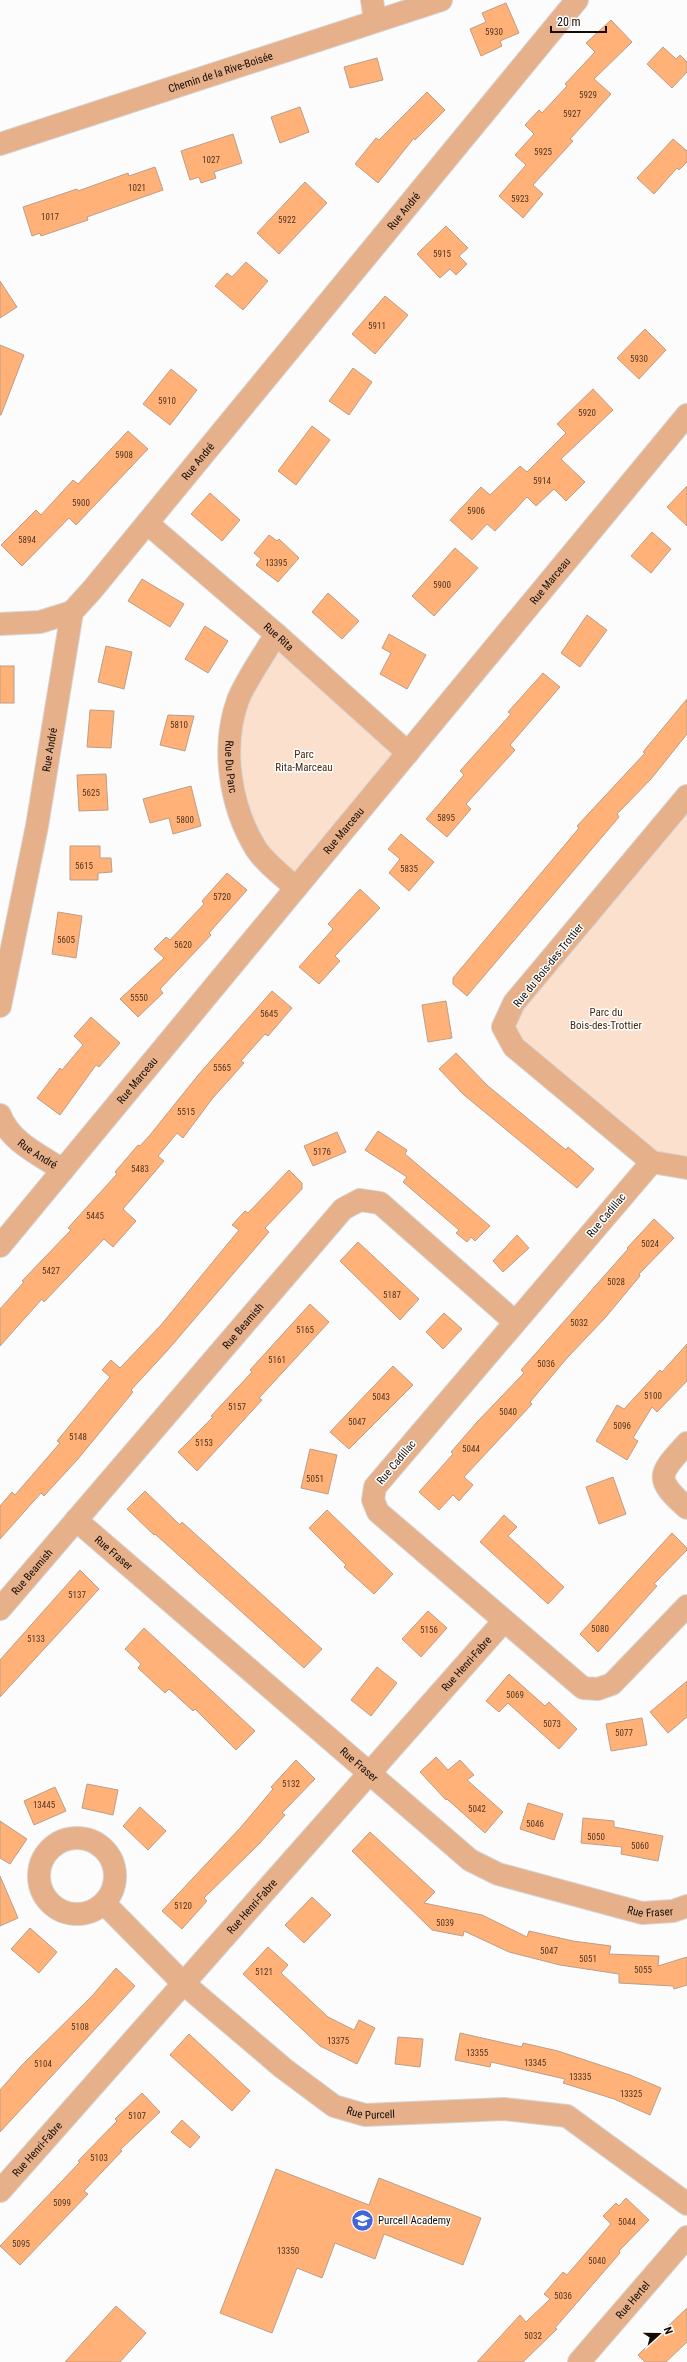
<svg xmlns="http://www.w3.org/2000/svg" width="687" height="2362" font-family="'Roboto Condensed',sans-serif">
	<rect width="100%" height="100%" fill="#fcfcfc"/>
	<!-- green -->
	<g fill="#fbe0cd">
		<polygon points="281,638 408,753 296,888 255,849 229,738"/>
		<polygon points="687,796 687,1168 652,1162 514,1047 514,1003"/>
	</g>
	<!-- building -->
	<g fill="#ffb177" stroke="#bc9e89">
		<polygon points="506,3 519,33 500,41 502,46 481,56 470,29 486,22 482,13"/>
		<polygon points="611,20 632,42 594,79 611,94 570,139 573,141 533,185 543,194 523,218 499,196 526,165 515,155 534,134 525,125 539,110 542,113 567,86 565,84 595,52 586,43"/>
		<polygon points="663,47 676,59 680,55 687,62 687,72 672,88 647,64"/>
		<polygon points="377,58 383,80 350,88 344,67"/>
		<polygon points="427,92 445,110 415,140 414,138 378,183 355,164 376,138 379,140"/>
		<polygon points="300,107 309,132 280,143 271,117"/>
		<polygon points="233,134 242,163 214,172 216,178 201,183 199,177 190,180 181,151"/>
		<polygon points="673,139 687,151 687,162 679,170 677,168 654,194 637,178"/>
		<polygon points="155,167 163,190 87,217 88,220 41,236 40,233 32,236 23,207 77,189 78,191 128,173 129,176"/>
		<polygon points="305,182 327,203 279,254 257,233"/>
		<polygon points="446,226 468,248 459,256 467,264 456,275 450,269 440,278 417,254"/>
		<polygon points="246,262 268,281 243,310 215,286 227,273 232,277"/>
		<polygon points="0,281 17,307 0,318"/>
		<polygon points="385,296 408,315 375,354 352,334"/>
		<polygon points="645,329 666,350 639,379 617,358"/>
		<polygon points="0,345 24,355 1,415 0,415"/>
		<polygon points="353,368 372,382 349,415 329,401"/>
		<polygon points="171,369 197,390 170,425 143,404"/>
		<polygon points="593,389 613,410 561,459 585,482 566,501 554,489 536,506 527,497 495,531 487,524 472,540 450,520 481,487 490,495 520,466 527,472 566,433 557,424"/>
		<polygon points="312,426 330,440 296,485 278,471"/>
		<polygon points="128,431 148,449 76,525 69,518 22,566 1,545 36,510 41,515 73,480 78,484"/>
		<polygon points="687,486 687,526 667,507"/>
		<polygon points="210,493 240,520 222,541 191,514"/>
		<polygon points="652,532 671,549 651,573 631,556"/>
		<polygon points="269,535 277,541 279,539 299,558 278,582 256,565 261,559 254,553"/>
		<polygon points="455,548 478,568 434,616 412,596"/>
		<polygon points="142,579 184,604 170,627 128,601"/>
		<polygon points="328,593 359,621 342,639 312,612"/>
		<polygon points="587,615 607,630 580,667 561,653"/>
		<polygon points="205,626 228,641 208,673 185,659"/>
		<polygon points="389,634 426,655 407,689 380,674 391,653 382,648"/>
		<polygon points="106,646 132,652 124,689 98,682"/>
		<rect x="0" y="666" width="14" height="37"/>
		<polygon points="543,673 560,687 510,745 515,750 466,804 471,809 447,837 426,819 464,775 460,771 511,714 508,712"/>
		<polygon points="687,699 687,734 651,779 617,814 619,817 467,996 453,984 453,978 579,828 577,826 645,753 643,752"/>
		<polygon points="90,710 114,711 111,748 87,747"/>
		<polygon points="168,715 194,716 185,751 160,745"/>
		<polygon points="106,774 108,810 79,811 77,775"/>
		<polygon points="191,786 201,826 173,834 169,818 150,823 143,799"/>
		<polygon points="401,834 434,862 409,891 389,873 400,859 388,849"/>
		<polygon points="70,846 100,846 100,858 111,858 112,872 98,873 98,880 70,880"/>
		<polygon points="227,873 247,890 209,933 211,935 160,989 163,993 138,1017 120,999 164,958 154,949 166,937 170,940 204,904 202,901"/>
		<polygon points="360,889 380,908 335,956 340,961 319,984 299,967 333,929 328,924"/>
		<polygon points="58,912 82,916 76,958 52,954"/>
		<polygon points="272,991 292,1008 268,1036 265,1034 241,1061 244,1063 212,1099 183,1138 177,1133 158,1156 164,1161 123,1209 136,1221 113,1247 104,1239 44,1302 42,1299 0,1346 0,1309 24,1282 22,1281 71,1230 68,1228 117,1174 115,1172 138,1145 140,1146 150,1135 199,1074"/>
		<polygon points="446,1001 452,1038 428,1042 422,1005"/>
		<polygon points="91,1017 120,1043 99,1067 96,1065 60,1115 37,1098 60,1068 62,1070 83,1045 74,1036"/>
		<polygon points="456,1053 488,1086 566,1150 568,1147 594,1169 577,1188 464,1095 439,1069"/>
		<polygon points="378,1131 407,1150 405,1154 490,1226 475,1241 471,1237 467,1242 456,1233 459,1230 403,1182 407,1177 365,1150"/>
		<polygon points="337,1132 346,1152 313,1166 304,1146"/>
		<polygon points="289,1170 302,1183 302,1189 265,1228 269,1232 167,1351 131,1390 133,1392 78,1459 44,1496 41,1493 0,1539 0,1506 12,1492 15,1495 60,1443 57,1441 110,1377 102,1370 111,1360 120,1368 161,1325 239,1230 232,1225 245,1211 248,1213"/>
		<polygon points="654,1219 674,1238 639,1274 640,1276 605,1318 567,1358 530,1402 532,1404 464,1477 473,1485 459,1501 453,1495 439,1510 419,1492 453,1454 451,1452 477,1422 524,1373 521,1370 628,1249 627,1248"/>
		<polygon points="517,1235 529,1248 503,1272 493,1261"/>
		<polygon points="358,1242 419,1299 400,1320 340,1261"/>
		<polygon points="310,1304 329,1322 259,1398 262,1400 197,1471 178,1452 213,1417 211,1416 252,1372 250,1370"/>
		<polygon points="444,1313 462,1329 443,1349 426,1332"/>
		<polygon points="687,1344 687,1381 657,1412 652,1407 633,1438 638,1441 627,1460 596,1441 617,1405 624,1409 660,1370 662,1372"/>
		<polygon points="393,1366 413,1385 349,1449 330,1432"/>
		<polygon points="310,1449 337,1455 328,1494 301,1488"/>
		<polygon points="613,1477 626,1514 599,1524 586,1487"/>
		<polygon points="145,1491 180,1525 182,1522 322,1649 304,1668 155,1534 154,1535 127,1509"/>
		<polygon points="327,1510 393,1574 374,1594 344,1567 346,1565 309,1528"/>
		<polygon points="504,1515 517,1527 508,1536 564,1587 548,1604 480,1542"/>
		<polygon points="672,1533 687,1548 687,1550 654,1584 657,1586 598,1652 580,1634"/>
		<polygon points="80,1570 99,1589 0,1697 0,1660"/>
		<polygon points="428,1611 447,1628 421,1657 402,1639"/>
		<polygon points="144,1628 255,1731 236,1750 195,1709 193,1711 169,1689 165,1693 138,1668 141,1664 125,1649"/>
		<polygon points="377,1667 397,1683 371,1716 351,1700"/>
		<polygon points="509,1674 545,1706 549,1702 577,1729 559,1749 508,1703 499,1712 486,1701"/>
		<polygon points="687,1681 687,1717 668,1733 650,1712"/>
		<polygon points="642,1718 647,1745 611,1751 606,1724"/>
		<polygon points="436,1757 448,1770 460,1760 474,1775 467,1780 503,1812 485,1833 447,1799 446,1800 420,1772"/>
		<polygon points="296,1760 315,1779 282,1813 285,1815 259,1844 204,1898 207,1901 182,1929 162,1911 241,1827 273,1789 271,1787"/>
		<polygon points="87,1784 118,1790 113,1815 82,1808"/>
		<polygon points="55,1787 66,1811 34,1825 24,1801"/>
		<polygon points="528,1803 563,1814 554,1840 520,1829"/>
		<polygon points="140,1807 166,1831 148,1850 123,1826"/>
		<polygon points="583,1818 614,1821 614,1827 663,1836 658,1861 621,1854 622,1847 581,1843"/>
		<polygon points="0,1821 27,1839 10,1864 0,1858"/>
		<polygon points="370,1832 435,1892 424,1903 482,1915 527,1937 529,1931 573,1941 611,1946 609,1954 659,1956 658,1966 687,1957 687,1985 674,1989 673,1986 619,1983 619,1974 560,1965 509,1952 464,1931 463,1936 432,1930 352,1851"/>
		<polygon points="0,1876 18,1918 0,1926"/>
		<polygon points="312,1897 331,1915 304,1943 285,1925"/>
		<polygon points="30,1928 57,1952 39,1973 11,1949"/>
		<polygon points="268,1947 288,1965 281,1973 328,2017 354,2030 359,2020 375,2028 357,2064 320,2046 243,1974"/>
		<polygon points="116,1968 135,1986 0,2132 0,2090 22,2065 92,1996"/>
		<polygon points="460,2033 522,2047 523,2043 558,2051 630,2075 661,2088 650,2115 614,2099 563,2083 565,2079 491,2062 490,2067 455,2060"/>
		<polygon points="189,2034 250,2091 232,2111 170,2055"/>
		<polygon points="398,2037 423,2039 420,2067 395,2064"/>
		<polygon points="142,2093 160,2112 120,2150 122,2151 84,2191 88,2194 20,2265 0,2246 80,2162 78,2161 117,2121 115,2119"/>
		<polygon points="182,2120 200,2137 190,2148 171,2132"/>
		<polygon points="276,2169 369,2205 379,2178 481,2218 463,2265 384,2234 375,2259 335,2243 322,2278 297,2268 272,2333 220,2313"/>
		<polygon points="626,2198 649,2220 619,2251 620,2253 555,2328 557,2329 523,2362 477,2362 520,2315 526,2322 550,2299 544,2294 563,2272 567,2275 611,2224 603,2216 616,2203 619,2206"/>
		<polygon points="116,2306 146,2333 120,2362 65,2362"/>
		<polygon points="687,2308 687,2342 666,2362 645,2362 638,2355"/>
	</g>
	<g fill="none" stroke-linecap="round" stroke-linejoin="round">
		<defs>
			<g id="minor">
				<polyline points="372,0 375,20"/>
				<path id="s1" d="M0,144L441,0"/>
				<path id="s2" d="M147,523L276,634L408,753"/>
				<polyline points="0,624 40,622 72,612"/>
				<path id="s3" d="M276,634C264,655 247,678 238,700C221,747 230,805 255,847C263,861 284,877 296,888"/>
				<polyline points="687,796 514,1003 503,1027 514,1047 652,1162 687,1168"/>
				<path id="s4" d="M0,1006L37,826L72,612L92,590L577,0"/>
				<path id="s5" d="M0,1115C10,1142 40,1155 63,1170"/>
				<polyline points="652,1162 375,1487 373,1500 378,1512 583,1688 598,1689 612,1684 687,1606"/>
				<path id="s6" d="M0,1246L687,415"/>
				<path d="M687,1443C659,1474 653,1478 687,1508"/>
				<path id="s7" d="M76,1520L470,1860L498,1874L642,1913L673,1911L687,1906"/>
				<path id="s8" d="M0,1609L343,1209L360,1200L380,1203L515,1322"/>
				<circle cx="77" cy="1876" r="38"/>
				<path id="s9" d="M104,1903L183,1983L283,2068L334,2106L365,2115L504,2109L567,2116L687,2204"/>
				<path id="s10" d="M0,2191L504,1621"/>
				<path id="s11" d="M579,2362L687,2237"/>
			</g>
		</defs>
		<!-- minor casing -->
		<use href="#minor" stroke="#d7d5d4" stroke-width="24"/>
		<!-- minor -->
		<use href="#minor" stroke="#e5b08a" stroke-width="22"/>
	</g>
	<!-- icons -->
	<defs>
		<symbol id="school-disc" viewBox="-11 -11 22 22"><circle r="9.5" fill="#4266d8" stroke="#fff"/><path d="M0-5L7-2L0 1L-7-2ZM-4 1L0 2.5L4 1V4Q0 6-4 4Z" fill="#fff"/></symbol>
	</defs>
	<g fill-rule="evenodd">
		<use href="#school-disc" x="350" y="2208" width="25" height="25"/>
	</g>
	<g text-anchor="middle" stroke-width="3" stroke-linejoin="round" paint-order="stroke">
		<!-- number labels -->
		<g font-size="9" fill="#503421">
			<text x="494" y="35">5930</text>
			<text x="588" y="98">5929</text>
			<text x="572" y="117">5927</text>
			<text x="543" y="155">5925</text>
			<text x="211" y="163">1027</text>
			<text x="137" y="191">1021</text>
			<text x="520" y="202">5923</text>
			<text x="50" y="220">1017</text>
			<text x="287" y="223">5922</text>
			<text x="442" y="257">5915</text>
			<text x="377" y="329">5911</text>
			<text x="639" y="362">5930</text>
			<text x="167" y="404">5910</text>
			<text x="587" y="416">5920</text>
			<text x="124" y="458">5908</text>
			<text x="542" y="484">5914</text>
			<text x="81" y="506">5900</text>
			<text x="476" y="514">5906</text>
			<text x="27" y="543">5894</text>
			<text x="276" y="566">13395</text>
			<text x="442" y="588">5900</text>
			<text x="179" y="728">5810</text>
			<text x="91" y="796">5625</text>
			<text x="446" y="821">5895</text>
			<text x="185" y="823">5800</text>
			<text x="84" y="869">5615</text>
			<text x="409" y="872">5835</text>
			<text x="222" y="900">5720</text>
			<text x="66" y="943">5605</text>
			<text x="183" y="948">5620</text>
			<text x="139" y="1001">5550</text>
			<text x="269" y="1017">5645</text>
			<text x="222" y="1071">5565</text>
			<text x="186" y="1115">5515</text>
			<text x="322" y="1155">5176</text>
			<text x="140" y="1172">5483</text>
			<text x="95" y="1219">5445</text>
			<text x="650" y="1247">5024</text>
			<text x="51" y="1274">5427</text>
			<text x="616" y="1285">5028</text>
			<text x="392" y="1298">5187</text>
			<text x="579" y="1326">5032</text>
			<text x="305" y="1333">5165</text>
			<text x="277" y="1363">5161</text>
			<text x="546" y="1367">5036</text>
			<text x="653" y="1399">5100</text>
			<text x="381" y="1400">5043</text>
			<text x="237" y="1410">5157</text>
			<text x="508" y="1415">5040</text>
			<text x="357" y="1425">5047</text>
			<text x="622" y="1429">5096</text>
			<text x="78" y="1440">5148</text>
			<text x="204" y="1446">5153</text>
			<text x="471" y="1452">5044</text>
			<text x="315" y="1482">5051</text>
			<text x="77" y="1598">5137</text>
			<text x="600" y="1632">5080</text>
			<text x="429" y="1633">5156</text>
			<text x="36" y="1642">5133</text>
			<text x="515" y="1698">5069</text>
			<text x="552" y="1727">5073</text>
			<text x="624" y="1736">5077</text>
			<text x="291" y="1787">5132</text>
			<text x="44" y="1808">13445</text>
			<text x="477" y="1812">5042</text>
			<text x="535" y="1827">5046</text>
			<text x="596" y="1840">5050</text>
			<text x="640" y="1849">5060</text>
			<text x="183" y="1909">5120</text>
			<text x="445" y="1926">5039</text>
			<text x="549" y="1954">5047</text>
			<text x="588" y="1962">5051</text>
			<text x="643" y="1973">5055</text>
			<text x="264" y="1975">5121</text>
			<text x="80" y="2030">5108</text>
			<text x="338" y="2044">13375</text>
			<text x="477" y="2056">13355</text>
			<text x="535" y="2066">13345</text>
			<text x="43" y="2067">5104</text>
			<text x="580" y="2080">13335</text>
			<text x="631" y="2097">13325</text>
			<text x="137" y="2119">5107</text>
			<text x="99" y="2161">5103</text>
			<text x="62" y="2206">5099</text>
			<text x="627" y="2225">5044</text>
			<text x="21" y="2247">5095</text>
			<text x="288" y="2254">13350</text>
			<text x="597" y="2264">5040</text>
			<text x="563" y="2299">5036</text>
			<text x="533" y="2339">5032</text>
		</g>
		<!-- street labels -->
		<g font-size="11" fill="#150b04" stroke="#fff">
			<text dy="4" stroke="none"><textPath href="#s1" startOffset="232">Chemin de la Rive-Boisée</textPath></text>
			<text dy="4" stroke="none"><textPath href="#s4" startOffset="921">Rue André</textPath></text>
			<text dy="4" stroke="none"><textPath href="#s4" startOffset="597">Rue André</textPath></text>
			<text dy="4" stroke="none"><textPath href="#s6" startOffset="863">Rue Marceau</textPath></text>
			<text dy="4" stroke="none"><textPath href="#s2" startOffset="174">Rue Rita</textPath></text>
			<text dy="4" stroke="none"><textPath href="#s4" startOffset="261">Rue André</textPath></text>
			<text dy="4" stroke="none"><textPath href="#s3" startOffset="144">Rue Du Parc</textPath></text>
			<text dy="4" stroke="none"><textPath href="#s6" startOffset="539">Rue Marceau</textPath></text>
			<text transform="translate(548 965) rotate(-51)" y="4">Rue du Bois-des-Trottier</text>
			<text dy="4" stroke="none"><textPath href="#s6" startOffset="215">Rue Marceau</textPath></text>
			<text dy="4" stroke="none"><textPath href="#s5" startOffset="55">Rue André</textPath></text>
			<text transform="translate(606 1215) rotate(-50)" y="4">Rue Cadillac</text>
			<text dy="4" stroke="none"><textPath href="#s8" startOffset="373">Rue Beamish</textPath></text>
			<text transform="translate(396 1462) rotate(-50)" y="4">Rue Cadillac</text>
			<text dy="4" stroke="none"><textPath href="#s7" startOffset="50">Rue Fraser</textPath></text>
			<text dy="4" stroke="none"><textPath href="#s8" startOffset="49">Rue Beamish</textPath></text>
			<text dy="4" stroke="none"><textPath href="#s10" startOffset="704">Rue Henri-Fabre</textPath></text>
			<text dy="4" stroke="none"><textPath href="#s7" startOffset="374">Rue Fraser</textPath></text>
			<text dy="4" stroke="none"><textPath href="#s10" startOffset="380">Rue Henri-Fabre</textPath></text>
			<text dy="4" stroke="none"><textPath href="#s7" startOffset="709">Rue Fraser</textPath></text>
			<text dy="4" stroke="none"><textPath href="#s9" startOffset="345">Rue Purcell</textPath></text>
			<text dy="4" stroke="none"><textPath href="#s10" startOffset="56">Rue Henri-Fabre</textPath></text>
			<text dy="4" stroke="none"><textPath href="#s11" startOffset="82">Rue Hertel</textPath></text>
		</g>
		<!-- park labels -->
		<g font-size="11" fill="#472810" stroke="#fff">
			<text x="304" y="758">Parc<tspan x="304" dy="13">Rita-Marceau</tspan></text>
			<text x="606" y="1016">Parc du<tspan x="606" dy="13">Bois-des-Trottier</tspan></text>
		</g>
		<!-- poi labels -->
		<g font-size="11" fill="#150b04" stroke="#fff" text-anchor="start">
			<text x="378" y="2224">Purcell Academy</text>
		</g>
	</g>
	<!-- north arrow -->
	<g transform="translate(659 2334) rotate(69)" stroke="#ffffff" stroke-width="3" paint-order="stroke">
	<path d="M0-3L7 15L0 10L-7 15Z" fill="#150b04"/>
	<text y="-6" font-size="11" font-weight="bold" text-anchor="middle" fill="#150b04">N</text>
	</g>
	<!-- scale -->
	<path d="M551 26v6h55v-6" fill="none" stroke="#150b04" stroke-width="2"/>
	<text x="557" y="26" font-size="12" fill="#150b04" stroke="#ffffff" stroke-width="3" paint-order="stroke">20 m</text>
</svg>
